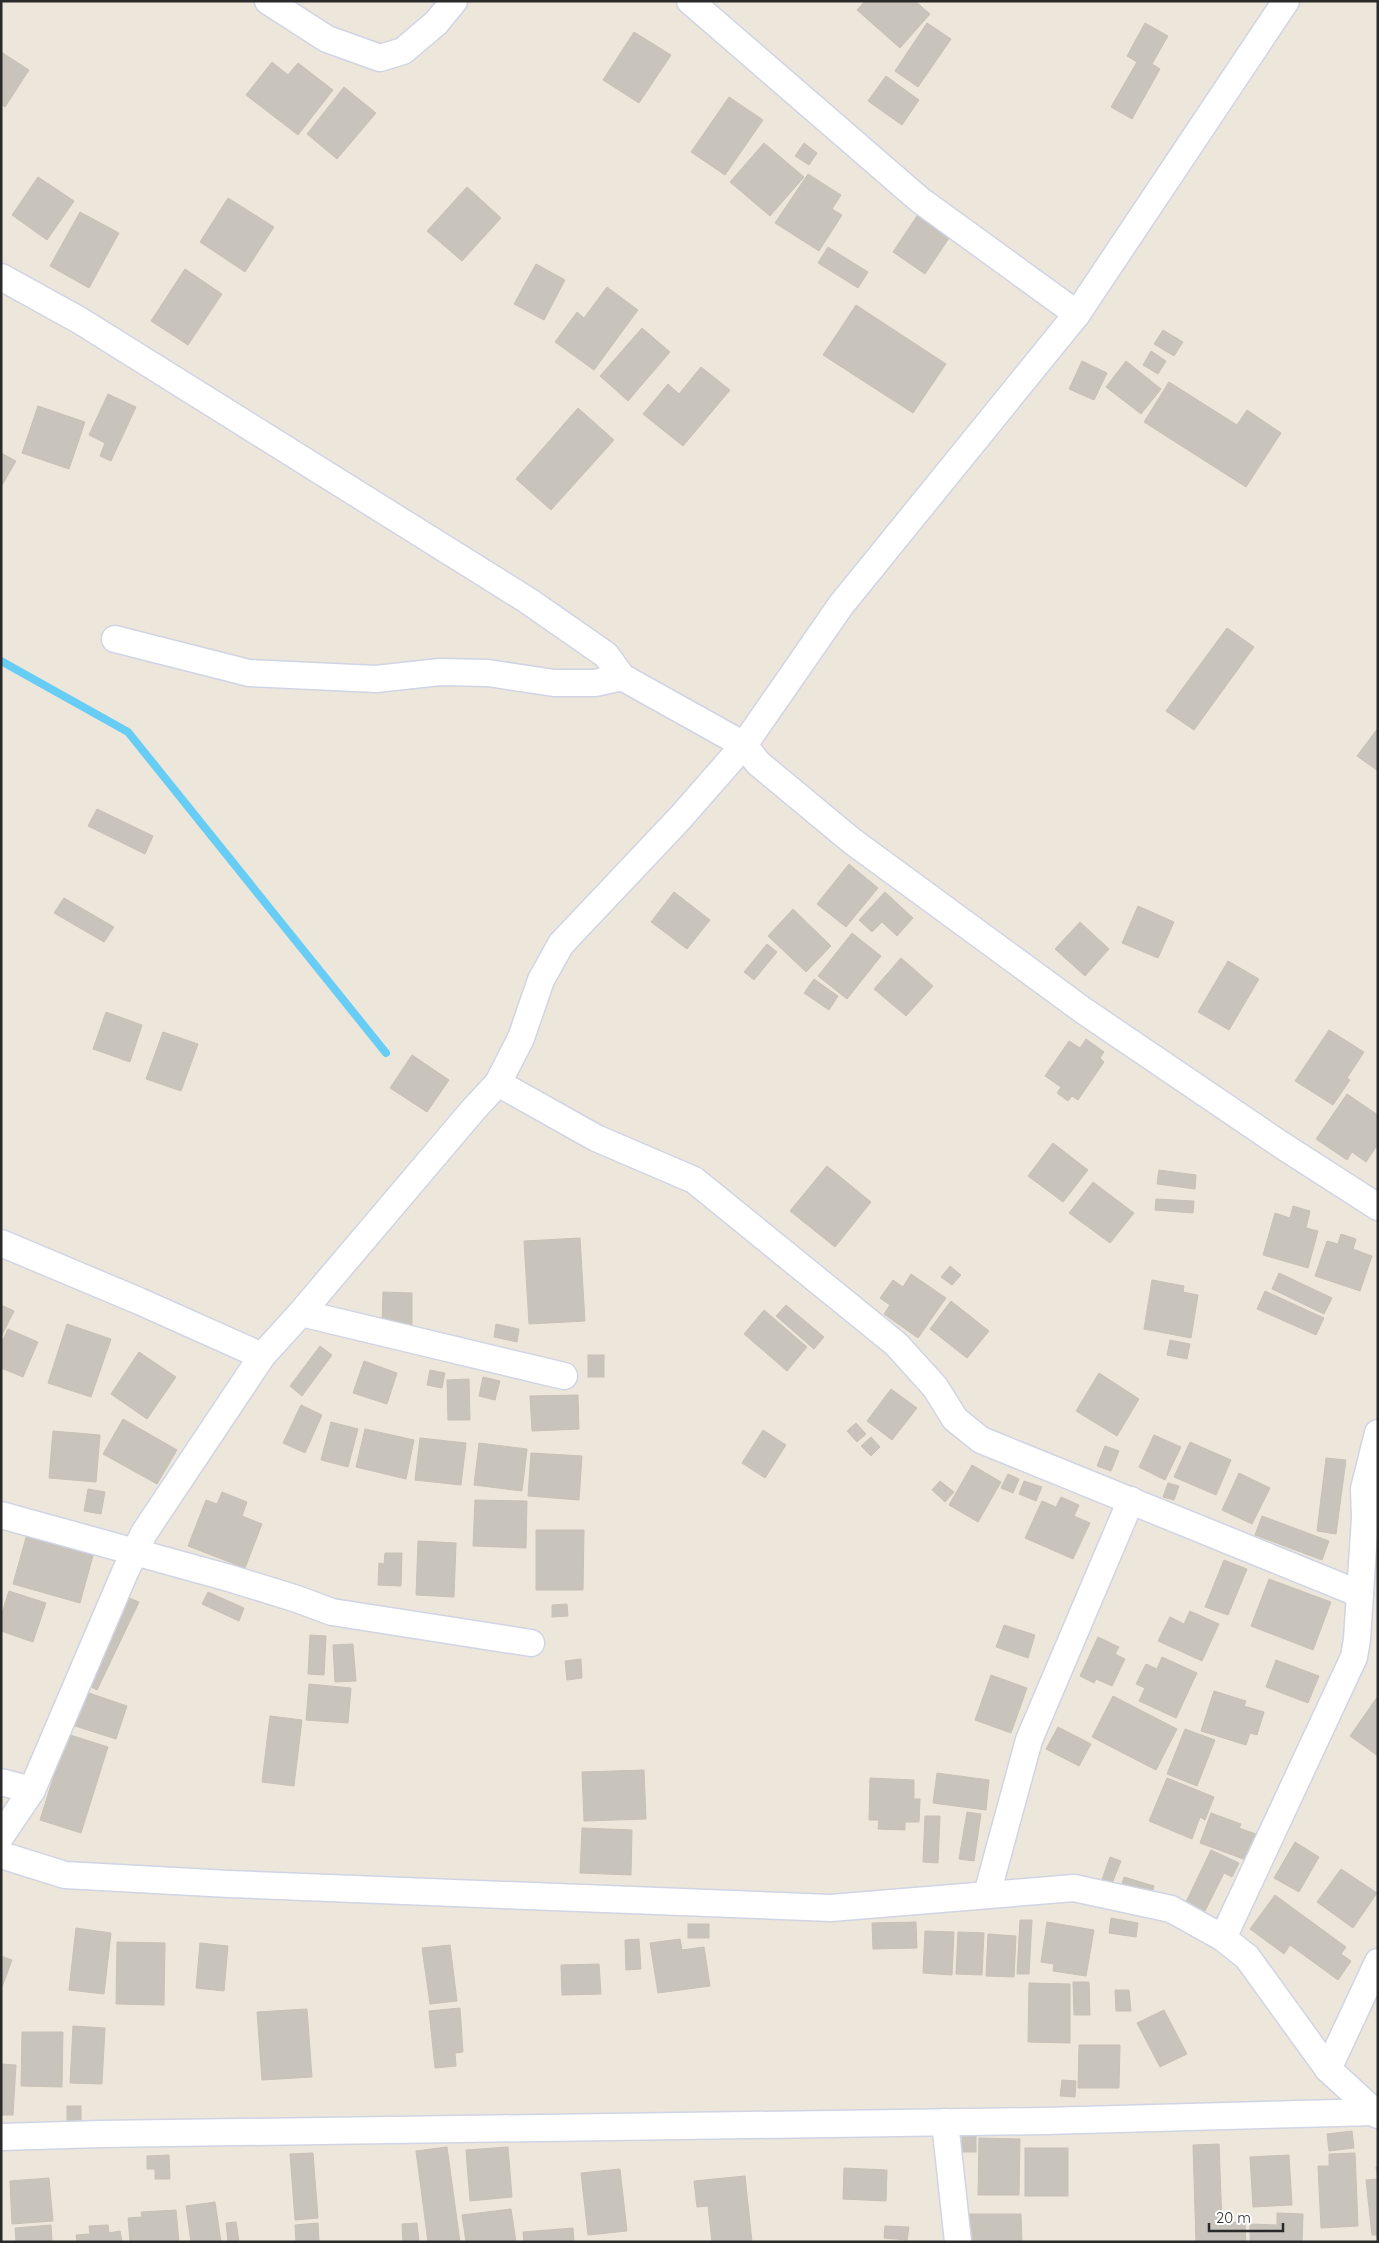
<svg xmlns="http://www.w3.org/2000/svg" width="1379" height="2243" font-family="Quicksand,sans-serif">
	<rect width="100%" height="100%" fill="#ede6db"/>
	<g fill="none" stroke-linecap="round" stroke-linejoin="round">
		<!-- stream -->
		<polyline stroke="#68cdf5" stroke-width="8" points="1,661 128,732 386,1053"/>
	</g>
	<!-- building -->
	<g fill="#c8c3bb" stroke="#c8c2b5">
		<polygon points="865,1 915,1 930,14 900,48 857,10"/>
		<polygon points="927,23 951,39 918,87 895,71"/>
		<polygon points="1145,23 1168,36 1152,64 1160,69 1132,119 1111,107 1137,62 1127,56"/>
		<polygon points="634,32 671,55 639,103 603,80"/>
		<polygon points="1,52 29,70 5,107 1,104"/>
		<polygon points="272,62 288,75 298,63 333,90 298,135 246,95"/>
		<polygon points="886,76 919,100 902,125 868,101"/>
		<polygon points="344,87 376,113 337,159 307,134"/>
		<polygon points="729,97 763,120 725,175 691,152"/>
		<polygon points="764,143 804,177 770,216 730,182"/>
		<polygon points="804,143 817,153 809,165 795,156"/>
		<polygon points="808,174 841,195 832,209 842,215 819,251 775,223"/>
		<polygon points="38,177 74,201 47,240 12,215"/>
		<polygon points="467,187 501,218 462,261 427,231"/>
		<polygon points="228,198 274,227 245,272 200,242"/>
		<polygon points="923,207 955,229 925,274 893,252"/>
		<polygon points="80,212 119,233 89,288 50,266"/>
		<polygon points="828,247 868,272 858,288 818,263"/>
		<polygon points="536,264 565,280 544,320 514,304"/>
		<polygon points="185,269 222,294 188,345 151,321"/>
		<polygon points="607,287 638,310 594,370 555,342 577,312 584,318"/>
		<polygon points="856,305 946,364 913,413 823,355"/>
		<polygon points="642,328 670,352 628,401 600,376"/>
		<polygon points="1163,330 1183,342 1174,356 1154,344"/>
		<polygon points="1151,351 1166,361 1158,374 1143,365"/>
		<polygon points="1082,361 1107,373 1094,400 1069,389"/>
		<polygon points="1126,361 1161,389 1141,414 1106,387"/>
		<polygon points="701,367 730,390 683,446 643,414 668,384 679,394"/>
		<polygon points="1169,382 1237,425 1247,410 1281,433 1246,487 1144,422"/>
		<polygon points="108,394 136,407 111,461 100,456 105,443 89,435"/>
		<polygon points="38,406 85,422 69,469 22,453"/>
		<polygon points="578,408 614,440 551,510 516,479"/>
		<polygon points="1,453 16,461 1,487"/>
		<polygon points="1227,628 1254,647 1194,730 1166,711"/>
		<polygon points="1378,728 1378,771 1357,756"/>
		<polygon points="97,809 153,836 145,854 88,826"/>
		<polygon points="849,864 878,888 846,927 817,904"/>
		<polygon points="674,892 710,920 687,949 651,922"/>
		<polygon points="885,892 913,918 897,936 882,922 872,932 859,920"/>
		<polygon points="64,898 114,927 104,942 54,913"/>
		<polygon points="1138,906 1174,922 1158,958 1122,943"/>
		<polygon points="793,909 831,946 806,972 768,936"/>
		<polygon points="1080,922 1109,949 1085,976 1055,949"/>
		<polygon points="852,933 881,956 847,999 818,976"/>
		<polygon points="767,944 777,952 754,980 744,972"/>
		<polygon points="901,958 933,986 906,1016 874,989"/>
		<polygon points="1228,961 1259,979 1229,1030 1198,1012"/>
		<polygon points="814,979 838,996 829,1010 804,993"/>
		<polygon points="106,1012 142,1025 130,1062 93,1049"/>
		<polygon points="1329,1030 1364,1052 1347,1078 1350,1080 1333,1105 1295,1081"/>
		<polygon points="163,1032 198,1044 181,1091 146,1079"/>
		<polygon points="1086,1039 1104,1052 1100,1058 1104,1062 1078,1100 1072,1096 1068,1101 1057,1093 1061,1087 1045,1076 1069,1041 1080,1048"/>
		<polygon points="412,1055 449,1080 427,1112 390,1088"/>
		<polygon points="1347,1094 1378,1115 1378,1144 1366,1162 1352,1152 1347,1160 1316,1139"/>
		<polygon points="1053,1143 1088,1170 1063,1202 1028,1176"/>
		<polygon points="827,1166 871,1202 835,1247 790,1211"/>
		<polygon points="1159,1170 1196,1175 1195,1189 1157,1184"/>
		<polygon points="1093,1182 1134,1213 1110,1243 1069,1213"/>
		<polygon points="1156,1199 1194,1201 1193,1213 1155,1210"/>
		<polygon points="1293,1206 1310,1211 1306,1228 1318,1231 1308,1268 1263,1255 1275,1213 1290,1218"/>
		<polygon points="1341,1234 1356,1239 1353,1249 1372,1256 1360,1291 1315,1276 1327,1241 1338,1244"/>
		<polygon points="580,1238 585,1321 529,1324 524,1241"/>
		<polygon points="950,1266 961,1275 952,1285 941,1277"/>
		<polygon points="1279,1273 1332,1298 1324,1314 1272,1289"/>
		<polygon points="911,1274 946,1298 918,1338 884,1314 890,1305 880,1298 893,1280 903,1287"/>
		<polygon points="1152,1280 1184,1286 1183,1292 1198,1295 1191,1338 1144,1329"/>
		<polygon points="1265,1291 1324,1318 1316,1335 1257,1309"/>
		<polygon points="383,1292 412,1293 412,1325 382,1325"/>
		<polygon points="951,1301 989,1331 967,1358 930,1329"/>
		<polygon points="1,1305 14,1311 1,1337"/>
		<polygon points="786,1305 824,1337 814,1349 776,1316"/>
		<polygon points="764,1310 807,1347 787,1371 744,1334"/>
		<polygon points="67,1324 111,1339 91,1397 48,1383"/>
		<polygon points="496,1324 519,1329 517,1342 494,1337"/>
		<polygon points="8,1329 38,1342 23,1377 1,1368 1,1344"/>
		<polygon points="1170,1340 1190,1344 1187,1359 1167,1355"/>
		<polygon points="320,1346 332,1355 302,1396 290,1386"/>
		<polygon points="139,1352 176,1377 147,1419 111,1394"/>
		<rect x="588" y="1355" width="16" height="22"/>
		<polygon points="364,1361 397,1373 387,1404 353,1393"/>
		<polygon points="430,1370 445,1373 442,1388 427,1385"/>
		<polygon points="1099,1373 1139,1399 1117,1436 1076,1411"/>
		<polygon points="483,1377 500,1381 495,1400 479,1396"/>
		<polygon points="469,1379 470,1420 448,1420 447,1380"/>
		<polygon points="891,1389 917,1408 892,1440 867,1421"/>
		<polygon points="578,1395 579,1429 532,1431 530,1396"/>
		<polygon points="301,1405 322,1415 305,1453 283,1443"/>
		<polygon points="123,1419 177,1450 157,1484 103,1454"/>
		<polygon points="331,1422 358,1429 348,1467 321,1460"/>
		<polygon points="856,1423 866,1434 857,1442 847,1431"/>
		<polygon points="365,1429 414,1440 406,1479 356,1467"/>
		<polygon points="763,1430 786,1445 765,1478 742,1463"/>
		<polygon points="53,1431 100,1435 96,1482 49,1478"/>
		<polygon points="1154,1435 1181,1447 1165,1480 1139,1467"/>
		<polygon points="871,1437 880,1447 871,1456 861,1446"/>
		<polygon points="420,1438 466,1443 461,1485 415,1480"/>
		<polygon points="1190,1442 1231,1460 1216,1495 1174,1477"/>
		<polygon points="479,1443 527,1449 522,1491 474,1485"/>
		<polygon points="1105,1446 1119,1451 1111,1471 1097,1466"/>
		<polygon points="531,1453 582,1456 579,1500 528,1496"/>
		<polygon points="1326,1458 1346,1460 1336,1534 1317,1531"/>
		<polygon points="972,1465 1001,1482 978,1522 949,1505"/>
		<polygon points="1239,1473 1270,1488 1252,1524 1222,1510"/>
		<polygon points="1008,1474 1019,1479 1013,1493 1001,1488"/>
		<polygon points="940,1481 954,1492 945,1502 932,1490"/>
		<polygon points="1024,1481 1042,1487 1036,1501 1019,1494"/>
		<polygon points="1168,1483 1179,1486 1174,1500 1163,1497"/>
		<polygon points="88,1489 105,1492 101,1514 84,1511"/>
		<polygon points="222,1492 247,1502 242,1516 262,1524 245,1568 188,1546 206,1500 217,1504"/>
		<polygon points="1061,1497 1079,1505 1074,1516 1090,1523 1073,1559 1025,1538 1042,1501 1056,1507"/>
		<polygon points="475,1500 527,1501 526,1548 473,1546"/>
		<polygon points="1262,1516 1329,1541 1322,1560 1255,1535"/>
		<polygon points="536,1530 584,1530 583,1590 536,1590"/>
		<polygon points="27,1534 94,1552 80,1603 13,1584"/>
		<polygon points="418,1541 456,1543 454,1597 416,1595"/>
		<polygon points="385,1553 402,1553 401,1586 378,1585 379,1563 384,1564"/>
		<polygon points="1224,1560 1247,1569 1228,1615 1205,1607"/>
		<polygon points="1269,1579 1331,1602 1313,1650 1251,1626"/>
		<polygon points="9,1591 46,1603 33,1642 1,1631 1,1616"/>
		<polygon points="208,1592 244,1608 239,1621 202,1604"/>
		<polygon points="127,1597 139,1602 97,1690 86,1684"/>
		<polygon points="567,1604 568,1616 552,1617 552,1605"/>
		<polygon points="1190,1611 1219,1624 1202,1661 1158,1641 1170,1617 1184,1624"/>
		<polygon points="1004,1625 1035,1635 1028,1658 996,1647"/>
		<polygon points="310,1635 326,1636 324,1675 308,1674"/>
		<polygon points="1098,1637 1119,1647 1115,1654 1125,1659 1112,1686 1096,1679 1094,1683 1080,1676"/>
		<polygon points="353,1644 356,1681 335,1682 333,1645"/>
		<polygon points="1162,1657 1197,1673 1176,1718 1139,1701 1145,1688 1136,1684 1146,1664 1157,1669"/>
		<polygon points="581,1659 582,1678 567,1680 565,1661"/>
		<polygon points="1276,1660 1319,1676 1308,1703 1266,1687"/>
		<polygon points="991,1675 1027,1688 1011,1733 975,1720"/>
		<polygon points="309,1684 351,1688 348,1723 306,1720"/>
		<polygon points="83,1691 127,1706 116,1739 72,1725"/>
		<polygon points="1214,1691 1246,1701 1244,1706 1264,1712 1257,1735 1250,1733 1246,1745 1201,1731"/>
		<polygon points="1113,1696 1177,1729 1156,1770 1092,1737"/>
		<polygon points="1378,1696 1378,1756 1350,1736"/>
		<polygon points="270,1716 302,1720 294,1786 262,1782"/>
		<polygon points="1058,1727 1091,1744 1079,1766 1046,1749"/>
		<polygon points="1185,1729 1215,1740 1197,1786 1167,1774"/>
		<polygon points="67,1734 108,1747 81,1833 40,1820"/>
		<polygon points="644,1770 646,1819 584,1821 582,1772"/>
		<polygon points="937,1773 989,1780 986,1810 933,1803"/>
		<polygon points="870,1778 914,1780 914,1799 920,1799 919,1822 905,1822 905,1830 878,1829 879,1820 869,1820"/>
		<polygon points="1167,1778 1214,1797 1205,1820 1200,1817 1192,1839 1149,1821"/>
		<polygon points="967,1812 981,1814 974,1861 959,1859"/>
		<polygon points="1211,1813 1241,1824 1239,1828 1256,1834 1246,1860 1200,1843"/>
		<polygon points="925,1816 940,1816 938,1863 923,1862"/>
		<polygon points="582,1828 632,1830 631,1875 580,1873"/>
		<polygon points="1295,1842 1319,1857 1299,1892 1274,1878"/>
		<polygon points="1211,1850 1239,1863 1232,1877 1224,1873 1205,1911 1186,1902"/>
		<polygon points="1110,1857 1121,1861 1111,1886 1101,1882"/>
		<polygon points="1341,1869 1377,1893 1353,1928 1317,1902"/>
		<polygon points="1124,1877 1154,1886 1152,1893 1122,1884"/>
		<polygon points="1275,1895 1346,1947 1341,1954 1351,1961 1338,1980 1290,1945 1284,1954 1250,1929"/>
		<polygon points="1111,1918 1138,1923 1136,1937 1109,1933"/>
		<polygon points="1020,1920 1032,1920 1029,1974 1017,1974"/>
		<polygon points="916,1922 917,1948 873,1949 872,1923"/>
		<polygon points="1047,1922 1094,1930 1086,1976 1053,1971 1054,1964 1041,1962"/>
		<rect x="688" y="1924" width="21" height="14"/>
		<polygon points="76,1928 111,1933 104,1994 69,1990"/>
		<polygon points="925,1931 954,1932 952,1975 923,1973"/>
		<polygon points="958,1932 984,1933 982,1975 956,1974"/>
		<polygon points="988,1934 1016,1936 1014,1977 986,1976"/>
		<polygon points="639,1939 641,1969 626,1970 625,1940"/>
		<polygon points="680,1939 682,1950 704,1947 710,1986 658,1993 650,1943"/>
		<polygon points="117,1942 165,1943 164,2005 116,2004"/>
		<polygon points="200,1943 228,1946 224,1991 196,1988"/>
		<polygon points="450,1945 457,2001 430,2004 422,1948"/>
		<polygon points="1,1956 12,1960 1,1990"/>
		<polygon points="599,1964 601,1994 562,1995 561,1965"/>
		<polygon points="1073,1982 1089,1982 1090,2015 1074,2015"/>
		<polygon points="1029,1983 1070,1984 1070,2043 1028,2042"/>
		<polygon points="1115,1990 1129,1990 1131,2011 1116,2011"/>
		<polygon points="460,2008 463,2052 455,2053 456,2066 435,2068 429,2011"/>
		<polygon points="307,2009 312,2077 262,2080 257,2012"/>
		<polygon points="1164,2010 1187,2054 1160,2067 1137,2023"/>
		<polygon points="73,2026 105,2028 102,2084 70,2083"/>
		<polygon points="22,2032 63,2032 62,2087 21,2086"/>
		<polygon points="1079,2045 1120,2045 1119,2088 1078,2088"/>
		<polygon points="1,2064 16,2065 13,2115 1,2115"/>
		<polygon points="1062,2080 1076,2081 1075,2097 1060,2096"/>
		<rect x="67" y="2106" width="14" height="17"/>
		<polygon points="1352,2131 1354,2148 1329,2151 1327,2134"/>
		<rect x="962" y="2132" width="14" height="20"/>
		<polygon points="979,2138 1020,2139 1019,2195 978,2195"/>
		<polygon points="1219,2144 1222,2223 1245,2222 1246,2242 1196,2242 1193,2145"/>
		<polygon points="447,2147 460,2242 428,2242 416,2151"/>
		<polygon points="508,2147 512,2197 470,2201 466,2150"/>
		<rect x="1025" y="2148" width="43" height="48"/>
		<polygon points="313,2153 318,2218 295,2220 290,2154"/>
		<polygon points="1355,2153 1358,2226 1321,2228 1318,2166 1329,2166 1329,2154"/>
		<polygon points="169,2155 170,2179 155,2179 155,2169 147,2169 147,2156"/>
		<polygon points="1289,2155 1292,2205 1253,2207 1250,2157"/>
		<polygon points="1376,2167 1378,2167 1378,2235 1372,2235 1366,2180 1378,2179"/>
		<polygon points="844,2168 887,2170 886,2201 843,2199"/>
		<polygon points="620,2169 627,2231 588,2235 581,2173"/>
		<polygon points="745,2176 752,2242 712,2242 708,2206 697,2207 694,2181"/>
		<polygon points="49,2178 53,2221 12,2224 10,2181"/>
		<polygon points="215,2202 221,2242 191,2242 186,2206"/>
		<polygon points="511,2209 516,2242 466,2242 462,2215"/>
		<polygon points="176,2210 179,2242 130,2242 128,2218 142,2217 141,2212"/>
		<polygon points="1277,2213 1303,2214 1302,2242 1250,2242 1250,2224 1277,2225"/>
		<polygon points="969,2214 1021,2214 1022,2242 969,2242"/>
		<polygon points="236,2222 239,2242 228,2242 226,2223"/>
		<polygon points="318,2223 319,2242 296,2242 295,2225"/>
		<polygon points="417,2223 419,2242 403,2242 402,2224"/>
		<polygon points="51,2225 52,2242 16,2242 15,2228"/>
		<polygon points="108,2225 109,2233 120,2231 122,2242 77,2242 76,2235 90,2234 89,2226"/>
		<polygon points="885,2226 909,2227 907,2240 884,2238"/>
		<polygon points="573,2228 574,2242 524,2242 523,2232"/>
	</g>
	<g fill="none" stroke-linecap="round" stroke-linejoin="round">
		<defs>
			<g id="minor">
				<polyline points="268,1 327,39 380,58 403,51 436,23 454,1"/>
				<polyline points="690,1 920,200 1077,314"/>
				<polyline points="1,277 79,320 527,600 606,655 622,677 744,745 758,763 852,841 1084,1011 1280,1144 1378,1207"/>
				<polyline points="115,639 249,673 376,679 440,672 488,673 554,683 595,683 622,677"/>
				<polyline points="498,1083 596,1138 694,1180 896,1344 935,1387 955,1419 981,1440 1360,1594"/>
				<polyline points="1,1243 139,1301 262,1356"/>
				<polyline points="301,1313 564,1376"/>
				<polyline points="1,1515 229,1578 297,1599 332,1612 531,1643"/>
				<polyline points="1,1782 32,1790"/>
				<polyline points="1,1836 32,1790 125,1572 144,1533 262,1356 301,1313 473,1110 498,1083 521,1038 541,980 561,944 681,817 744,745 841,605 1077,314 1286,1"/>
				<polyline points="1,1855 65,1875 229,1884 831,1908 1074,1888 1171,1909 1223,1938 1247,1957 1328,2069 1378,2115"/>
				<polyline points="987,1894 1029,1740 1131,1500"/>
				<polyline points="1223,1938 1354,1657 1357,1639 1365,1518 1364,1489 1378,1433"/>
				<polyline points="1328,2069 1378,1962"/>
				<polyline points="945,2122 958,2242"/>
				<polyline points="1,2137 101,2134 1045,2121 1375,2112"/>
			</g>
		</defs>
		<!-- minor casing -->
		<use href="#minor" stroke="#d0d4e4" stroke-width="29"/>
		<!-- minor -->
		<use href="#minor" stroke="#fff" stroke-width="26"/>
	</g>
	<!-- border -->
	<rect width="1379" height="2243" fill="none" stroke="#2a2a2a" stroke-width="5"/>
	<!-- scale -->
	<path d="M1209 2223v8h74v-8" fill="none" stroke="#2a2a2a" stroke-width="2.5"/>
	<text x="1216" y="2223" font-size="15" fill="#2a2a2a" stroke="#ffffff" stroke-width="4" paint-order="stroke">20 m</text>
</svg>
